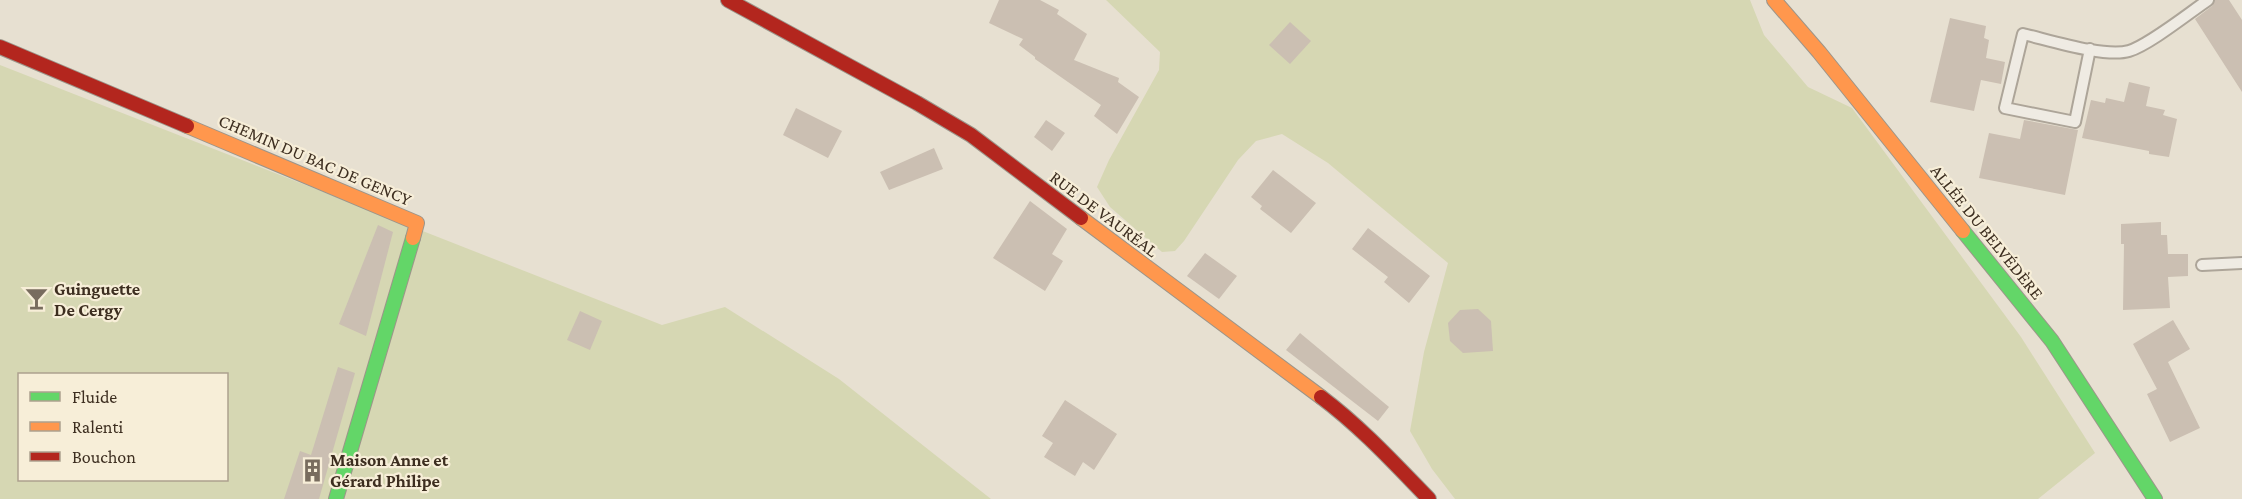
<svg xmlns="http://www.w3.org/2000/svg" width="2242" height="499" font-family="'Crimson Pro',serif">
	<rect width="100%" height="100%" fill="#e7e0d1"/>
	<!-- green -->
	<g fill="#d6d7b3" fill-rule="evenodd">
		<polygon points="1106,0 1750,0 1764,35 1808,87 1852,108 2021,337 2095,453 2038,499 1455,499 1432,469 1410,431 1424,352 1448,263 1328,163 1282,134 1256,141 1238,160 1184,241 1175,251 1162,252 1110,207 1097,187 1109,160 1159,70 1160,52"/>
		<path d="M0,65L662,325L725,307L839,379L991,499H0ZM20,374H226V480H20Z"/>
	</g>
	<!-- building -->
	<g fill="#cbbfb2">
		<polygon points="999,0 1040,0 1059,10 1057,14 1087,34 1074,60 1119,78 1118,82 1139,97 1117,134 1094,116 1101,105 1035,59 1035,57 1019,45 1023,39 989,23"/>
		<polygon points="2215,0 2229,0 2242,20 2242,92 2195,19 2212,6"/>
		<polygon points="1950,18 1986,26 1984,38 1989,40 1986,58 2005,62 2001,84 1981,80 1974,111 1930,102"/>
		<polygon points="1290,22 1311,41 1290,64 1269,45"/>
		<polygon points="2129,82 2150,87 2146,106 2165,110 2163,115 2177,119 2169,157 2149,154 2149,151 2082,138 2091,100 2105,103 2106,98 2124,102"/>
		<polygon points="796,108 842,131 828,158 783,135"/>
		<polygon points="1046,120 1065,133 1052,151 1034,137"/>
		<polygon points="2024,120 2078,130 2065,195 1979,178 1989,133 2020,139"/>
		<polygon points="934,148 943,169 889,190 880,172"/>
		<polygon points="1273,170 1316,203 1291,233 1260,209 1262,206 1251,197"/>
		<polygon points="1030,201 1067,229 1052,254 1063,261 1045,291 993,258"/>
		<polygon points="2161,222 2161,235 2167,235 2168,254 2188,254 2188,276 2168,277 2170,308 2123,310 2124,244 2121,244 2121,224"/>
		<polygon points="378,225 393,232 366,336 339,324"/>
		<polygon points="1368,228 1430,276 1409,303 1384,282 1388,277 1352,249"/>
		<polygon points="1205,253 1237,276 1219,299 1187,276"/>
		<polygon points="1478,309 1491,321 1493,351 1463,353 1450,341 1448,323 1460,310"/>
		<polygon points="580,311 602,321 590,350 567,340"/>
		<polygon points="2173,320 2190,349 2168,362 2200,428 2170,442 2147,394 2157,389 2133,344"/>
		<polygon points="1300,333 1389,407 1378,421 1286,350"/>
		<polygon points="338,367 355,373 319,499 284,499 300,451 311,455"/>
		<polygon points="1065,400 1117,434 1094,470 1083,462 1075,476 1044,457 1053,443 1042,436"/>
	</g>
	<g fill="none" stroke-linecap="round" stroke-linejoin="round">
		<defs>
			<g id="lane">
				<path d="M2090,49L2075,122L2005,108L2023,34C2049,40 2105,58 2129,51C2149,45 2189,13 2208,0"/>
				<polyline points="2202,265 2242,263"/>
			</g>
			<g id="fast">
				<polyline points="1963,231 2052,341 2155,499"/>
				<polyline points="336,499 413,238"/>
			</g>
			<g id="slow">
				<polyline points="1774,0 1819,52 1963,231"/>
				<polyline points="187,126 417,223 413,238"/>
				<polyline points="1081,218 1321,397"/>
			</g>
			<g id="jam">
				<polyline points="728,0 917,103 971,135 1081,218"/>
				<polyline points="0,47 187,126"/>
				<path d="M1321,397C1361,427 1394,463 1429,499"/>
			</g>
		</defs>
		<!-- lane casing -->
		<use href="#lane" stroke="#ada599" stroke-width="14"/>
		<!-- fast casing -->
		<use href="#fast" stroke="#9c958a" stroke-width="16"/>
		<!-- slow casing -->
		<use href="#slow" stroke="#9c958a" stroke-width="16"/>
		<!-- jam casing -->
		<use href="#jam" stroke="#9c958a" stroke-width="16"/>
		<!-- lane -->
		<use href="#lane" stroke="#efebe3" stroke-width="10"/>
		<!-- fast -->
		<use href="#fast" stroke="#63d668" stroke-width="14"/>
		<!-- slow -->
		<use href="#slow" stroke="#ff974d" stroke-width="14"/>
		<!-- jam -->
		<use href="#jam" stroke="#b3261e" stroke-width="14"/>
	</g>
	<!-- icons -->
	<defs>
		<symbol id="bar-bare" viewBox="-9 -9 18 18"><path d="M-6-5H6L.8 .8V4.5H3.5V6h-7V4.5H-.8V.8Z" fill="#786c5e" stroke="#f7eed8" stroke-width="2.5" paint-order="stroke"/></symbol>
		<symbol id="building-bare" viewBox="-9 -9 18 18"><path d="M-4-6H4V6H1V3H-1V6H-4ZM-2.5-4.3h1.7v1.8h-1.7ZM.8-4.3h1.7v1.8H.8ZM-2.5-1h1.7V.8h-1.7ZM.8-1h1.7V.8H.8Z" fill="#786c5e" stroke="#f7eed8" stroke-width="2.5" paint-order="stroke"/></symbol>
	</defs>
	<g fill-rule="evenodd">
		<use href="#bar-bare" x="20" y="282" width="33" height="33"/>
		<use href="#building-bare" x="296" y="454" width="33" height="33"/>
	</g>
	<g text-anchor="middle" stroke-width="4.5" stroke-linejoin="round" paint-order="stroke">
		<!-- street labels -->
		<g font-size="18" fill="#3d2e20" stroke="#f7eed8">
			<text transform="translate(315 160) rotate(23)" y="6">CHEMIN DU BAC DE GENCY</text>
			<text transform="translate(1104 214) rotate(37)" y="6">RUE DE VAURÉAL</text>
			<text transform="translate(1987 232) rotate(51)" y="6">ALLÉE DU BELVÉDÈRE</text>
		</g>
		<!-- poi labels -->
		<g font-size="18" font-weight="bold" fill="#3d2e20" stroke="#f7eed8" text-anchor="start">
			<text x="54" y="295">Guinguette<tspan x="54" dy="21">De Cergy</tspan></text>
			<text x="330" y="466">Maison Anne et<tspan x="330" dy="21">Gérard Philipe</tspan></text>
		</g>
	</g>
	<!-- legend -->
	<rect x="18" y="373" width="210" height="108" fill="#f7eed8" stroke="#ada18e" stroke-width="1.5"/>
	<rect x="30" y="392" width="30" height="9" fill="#63d668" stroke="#ada18e" stroke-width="1.5"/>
	<text x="72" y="403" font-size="18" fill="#3d2e20">Fluide</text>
	<rect x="30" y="422" width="30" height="9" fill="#ff974d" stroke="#ada18e" stroke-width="1.5"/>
	<text x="72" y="433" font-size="18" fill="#3d2e20">Ralenti</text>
	<rect x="30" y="452" width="30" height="9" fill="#b3261e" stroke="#ada18e" stroke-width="1.5"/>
	<text x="72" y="463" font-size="18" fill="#3d2e20">Bouchon</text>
</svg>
